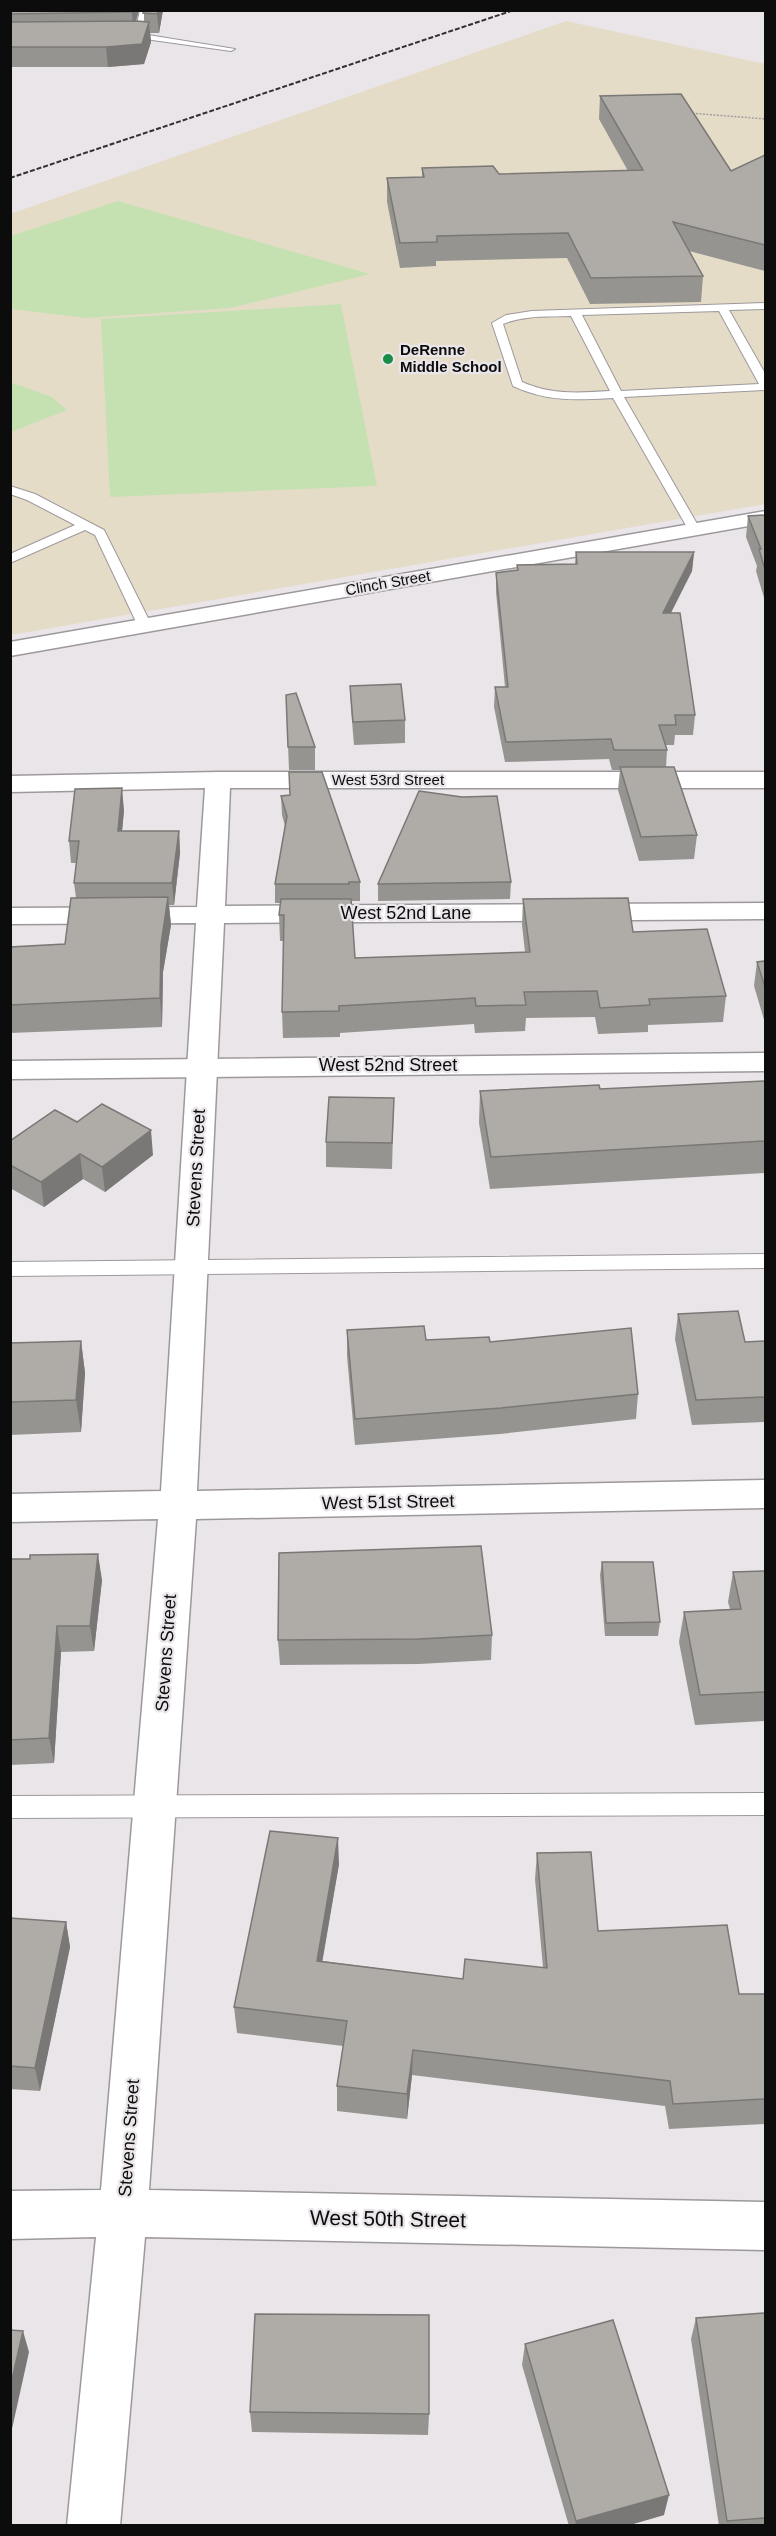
<svg xmlns="http://www.w3.org/2000/svg" width="776" height="2536" font-family="Arial,sans-serif">
	<rect width="100%" height="100%" fill="#e9e5e9"/>
	<!-- education -->
	<polygon fill="#e5dcc7" points="566,21 765,64 765,504 11,635 10,214"/>
	<!-- green -->
	<g fill="#c5e1b1">
		<polygon points="118,201 370,274 230,308 86,318 11,309 11,236"/>
		<polygon points="341,304 377,486 110,497 101,319"/>
		<polygon points="10,382 52,397 67,410 11,432"/>
	</g>
	<g fill="none" stroke-linecap="round" stroke-linejoin="round">
		<defs>
			<g id="lane">
				<polygon points="140,10 148,10 142,34 235,49 231,51 138,38 124,39 124,35 135,34"/>
				<path d="M766,303V309L729,310L766,375V390L624,397L700,529L694,533L688,529L613,398C575,400 548,402 513,386L492,323L506,315L532,311ZM719,311L759,384L621,391L582,315ZM571,316L610,391C578,393 551,395 522,382L503,324C524,315 548,317 571,316Z"/>
				<polygon points="10,486 35,494 104,530 152,626 150,629 145,630 138,626 95,535 85,530 10,563 10,554 75,525 27,500 10,494"/>
				<polygon points="766,1254 766,1268 10,1276 10,1262"/>
				<polygon points="766,1793 766,1815 10,1818 10,1796"/>
			</g>
			<g id="street">
				<polygon points="766,511 766,523 10,656 10,642"/>
				<polygon points="218,772 766,772 766,788 230,788 225,906 766,903 766,919 224,923 197,1491 766,1480 766,1508 196,1519 149,2190 766,2202 766,2250 145,2237 120,2526 67,2526 96,2237 10,2239 10,2191 101,2190 158,1519 10,1522 10,1494 161,1491 196,923 10,924 10,908 197,907 205,788 10,792 10,776"/>
			</g>
			<polygon id="secondary" points="766,1053 766,1071 10,1079 10,1061"/>
		</defs>
		<!-- lane casing -->
		<use href="#lane" stroke="#9d989c" stroke-width="2"/>
		<!-- street casing -->
		<use href="#street" stroke="#9d989c" stroke-width="3"/>
		<!-- secondary casing -->
		<use href="#secondary" stroke="#9d989c" stroke-width="3"/>
		<!-- path -->
		<polyline stroke="#a29fa2" stroke-width="1.5" stroke-dasharray="2 1.5" stroke-linecap="butt" points="689,113 766,119"/>
		<!-- lane -->
		<use href="#lane" fill="#fff" fill-rule="evenodd"/>
		<!-- street -->
		<use href="#street" fill="#fff" fill-rule="evenodd"/>
		<!-- secondary -->
		<use href="#secondary" fill="#fff" fill-rule="evenodd"/>
		<!-- rail -->
		<polyline stroke="#312f31" stroke-width="2" stroke-dasharray="5 2" stroke-linecap="butt" points="10,178 514,10"/>
	</g>
	<!-- wall -->
	<g fill="#969490">
		<polygon points="10,10 139,10 136,21 144,22 144,10 163,10 159,33 150,33 151,42 144,64 108,67 10,67"/>
		<polygon points="600,96 731,171 765,155 765,271 689,251 703,276 701,302 590,304 567,258 436,261 436,266 400,268 387,202 387,178 422,177 422,168 499,174 628,171 599,119"/>
		<polygon points="765,515 765,601 756,571 757,566 746,537 748,516"/>
		<polygon points="576,552 694,552 692,571 671,613 695,715 693,735 675,735 674,745 666,745 667,750 666,767 697,835 694,859 639,861 618,790 620,770 612,770 609,759 505,762 494,707 495,687 505,687 496,592 496,573 517,570 517,565 575,564"/>
		<polygon points="350,686 405,720 405,743 354,745 351,709"/>
		<polygon points="286,695 315,747 315,770 289,770"/>
		<polygon points="281,796 360,882 360,901 351,901 355,958 525,952 522,925 523,899 633,932 726,996 723,1022 648,1025 648,1032 598,1034 595,1017 526,1018 525,1031 475,1033 474,1024 340,1033 340,1037 283,1038 282,1012 284,941 280,941 279,915 281,903 275,903 275,884 285,826 282,815"/>
		<polygon points="124,810 122,831 179,831 180,853 174,905 169,905 171,925 163,972 162,1027 10,1033 10,947 65,944 76,898 74,883 76,863 71,863 69,841"/>
		<polygon points="511,882 510,899 378,901 378,884"/>
		<polygon points="765,961 765,1023 754,986 757,962"/>
		<polygon points="765,1081 765,1173 490,1189 479,1123 480,1091 600,1089"/>
		<polygon points="394,1098 392,1169 326,1167 326,1142"/>
		<polygon points="77,1122 153,1155 105,1192 83,1179 44,1207 10,1188 10,1141"/>
		<polygon points="678,1314 745,1342 765,1341 765,1422 692,1425 675,1339"/>
		<polygon points="347,1330 426,1340 490,1342 638,1394 636,1419 500,1434 355,1445 347,1356"/>
		<polygon points="81,1341 85,1373 81,1432 10,1435 10,1343"/>
		<polygon points="10,1559 102,1580 94,1651 61,1652 54,1763 10,1765"/>
		<polygon points="602,1562 660,1622 658,1636 605,1636 600,1575"/>
		<polygon points="765,1571 765,1721 695,1725 679,1642 684,1612 730,1609 728,1602 733,1572"/>
		<polygon points="492,1635 491,1660 419,1664 280,1665 278,1640"/>
		<polygon points="537,1853 598,1931 739,1994 765,1994 765,2124 669,2129 665,2106 412,2075 407,2119 337,2111 337,2086 343,2046 237,2033 234,2007 339,1864 322,1961 463,1979 543,1967 535,1879"/>
		<polygon points="10,1918 66,1922 70,1947 40,2091 10,2089"/>
		<polygon points="765,2313 765,2526 719,2526 691,2339 696,2318"/>
		<polygon points="525,2344 664,2515 626,2526 569,2526 522,2365"/>
		<polygon points="250,2412 429,2414 428,2435 252,2432"/>
	</g>
	<!-- shaded-wall -->
	<g fill="#7a7876">
		<polygon points="132,10 139,10 133,32 132,12"/>
		<polygon points="158,10 163,10 159,33 157,14"/>
		<polygon points="149,22 151,42 144,64 108,67 106,47"/>
		<polygon points="694,552 692,571 661,632 663,613"/>
		<polygon points="122,788 124,810 120,853 118,831"/>
		<polygon points="179,831 180,853 174,905 172,883"/>
		<polygon points="168,897 171,925 163,972 162,1027 160,998 161,944"/>
		<polygon points="151,1130 153,1155 105,1192 102,1167"/>
		<polygon points="80,1154 83,1179 44,1207 41,1182"/>
		<polygon points="81,1341 85,1373 81,1432 76,1400"/>
		<polygon points="98,1554 102,1580 94,1651 90,1626"/>
		<polygon points="57,1626 61,1652 54,1763 49,1738"/>
		<polygon points="338,1838 339,1864 318,1987 317,1961"/>
		<polygon points="66,1922 70,1947 40,2091 35,2068"/>
		<polygon points="413,2050 412,2075 407,2119 407,2094"/>
		<polygon points="23,2331 29,2352 10,2438 10,2388"/>
		<polygon points="669,2495 664,2515 626,2526 575,2526 576,2521"/>
	</g>
	<!-- building -->
	<g fill="#afaca8" stroke="#7a7876" stroke-width="1.5">
		<polygon points="10,10 132,10 132,12 10,14"/>
		<polygon points="144,10 158,10 157,14 143,13"/>
		<polygon points="136,21 149,22 142,44 106,47 10,47 10,22"/>
		<polygon points="681,94 731,171 765,155 765,245 673,222 703,276 591,278 568,233 437,236 437,242 400,243 387,178 424,177 422,168 493,166 499,174 643,170 600,96"/>
		<polygon points="765,515 765,570 759,549 761,549 748,516"/>
		<polygon points="576,552 694,552 663,613 680,613 695,715 675,715 676,725 659,725 667,750 614,750 611,739 506,742 495,687 508,687 496,573 518,570 517,565 577,564"/>
		<polygon points="401,684 405,720 353,722 350,686"/>
		<polygon points="296,693 315,747 288,747 286,695"/>
		<polygon points="620,767 674,767 697,835 641,837"/>
		<polygon points="289,772 322,772 360,882 349,882 349,884 275,884 287,816 281,796 290,795"/>
		<polygon points="122,788 118,831 179,831 172,883 74,883 79,841 69,841 75,789"/>
		<polygon points="419,791 462,797 497,796 511,882 378,884"/>
		<polygon points="168,897 161,944 160,998 10,1005 10,947 65,944 71,898"/>
		<polygon points="628,898 633,932 707,929 726,996 649,999 650,1005 600,1008 597,991 524,992 526,1005 476,1006 475,998 339,1006 339,1011 282,1012 284,915 279,915 281,899 351,899 355,958 530,952 523,899"/>
		<polygon points="765,961 765,987 757,962"/>
		<polygon points="765,1081 765,1141 491,1157 480,1091 599,1085 600,1089"/>
		<polygon points="329,1097 394,1098 392,1143 326,1142"/>
		<polygon points="102,1104 151,1130 102,1167 80,1154 41,1182 10,1165 10,1141 55,1110 77,1122"/>
		<polygon points="738,1311 745,1342 765,1341 765,1397 696,1400 678,1314"/>
		<polygon points="424,1326 426,1340 489,1337 490,1342 631,1328 638,1394 501,1408 355,1419 347,1330"/>
		<polygon points="81,1341 76,1400 10,1402 10,1343"/>
		<polygon points="481,1546 492,1635 419,1639 278,1640 279,1553"/>
		<polygon points="98,1554 90,1626 57,1626 49,1738 10,1740 10,1559 30,1559 30,1555"/>
		<polygon points="602,1562 653,1562 660,1622 606,1623"/>
		<polygon points="765,1571 765,1692 700,1695 684,1612 741,1609 733,1572"/>
		<polygon points="270,1831 338,1838 317,1961 463,1979 465,1959 547,1968 537,1853 591,1852 598,1931 727,1925 739,1994 765,1994 765,2099 673,2104 670,2081 413,2050 407,2094 337,2086 347,2021 234,2007"/>
		<polygon points="10,1918 66,1922 35,2068 10,2066"/>
		<polygon points="765,2313 765,2518 727,2521 696,2318"/>
		<polygon points="255,2314 429,2315 429,2414 250,2412"/>
		<polygon points="613,2320 669,2495 576,2521 525,2344"/>
		<polygon points="10,2330 23,2331 10,2388"/>
	</g>
	<!-- markers -->
	<circle fill="#188d47" stroke="#e9e5e9" stroke-width="2" cx="388" cy="359" r="6"/>
	<g text-anchor="middle" stroke-width="4.5" stroke-linejoin="round" paint-order="stroke">
		<!-- far-poi labels -->
		<g font-size="15" font-weight="bold" fill="#0d0c0d" stroke="#e9e5e9" text-anchor="start">
			<text x="400" y="355">DeRenne<tspan x="400" dy="17">Middle School</tspan></text>
		</g>
		<!-- far-street labels -->
		<g font-size="15" fill="#0d0c0d" stroke="#e9e5e9">
			<text transform="translate(388 583) rotate(-10)" y="5">Clinch Street</text>
			<text x="388" y="785">West 53rd Street</text>
		</g>
		<!-- street labels -->
		<g font-size="18" fill="#0d0c0d" stroke="#e9e5e9">
			<text x="406" y="919">West 52nd Lane</text>
			<text x="388" y="1071">West 52nd Street</text>
			<text transform="translate(196 1168) rotate(-87)" y="6">Stevens Street</text>
			<text transform="translate(388 1502) rotate(-1)" y="6">West 51st Street</text>
			<text transform="translate(166 1653) rotate(-86)" y="6">Stevens Street</text>
			<text transform="translate(129 2138) rotate(-86)" y="6">Stevens Street</text>
		</g>
		<!-- near-street labels -->
		<g font-size="21" fill="#0d0c0d" stroke="#e9e5e9">
			<text transform="translate(388 2219) rotate(1)" y="7">West 50th Street</text>
		</g>
	</g>
	<!-- border -->
	<rect width="776" height="2536" fill="none" stroke="#0d0c0d" stroke-width="24"/>
</svg>
